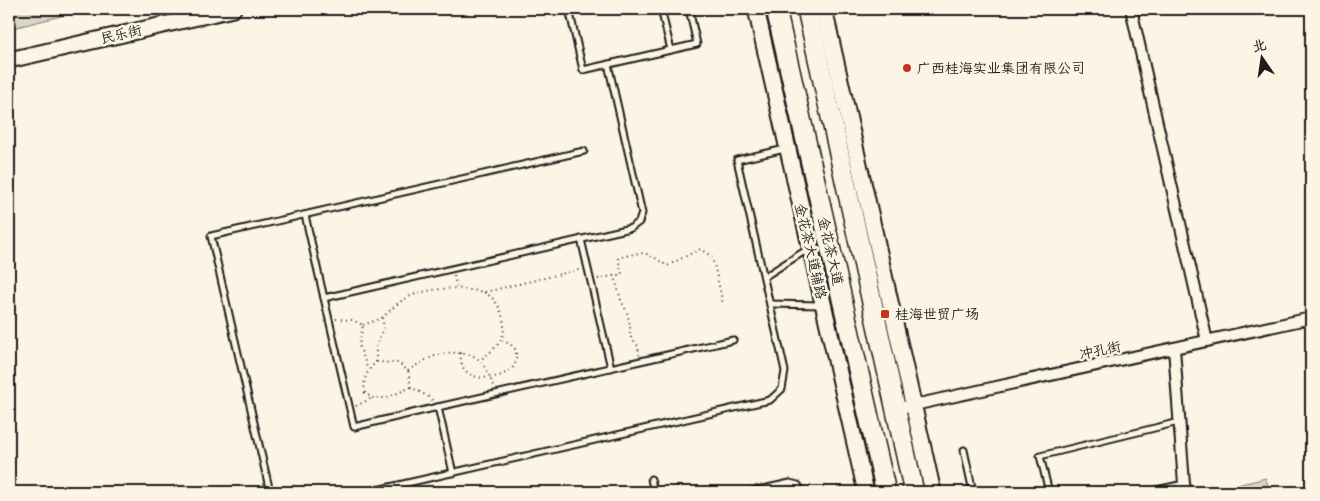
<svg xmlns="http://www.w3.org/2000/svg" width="1320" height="501" font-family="Mali,'LXGW WenKai TC',sans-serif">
	<rect width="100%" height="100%" fill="#fcf5e5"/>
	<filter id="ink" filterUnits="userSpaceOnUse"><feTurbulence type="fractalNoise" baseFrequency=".02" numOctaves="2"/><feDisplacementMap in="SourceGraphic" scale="10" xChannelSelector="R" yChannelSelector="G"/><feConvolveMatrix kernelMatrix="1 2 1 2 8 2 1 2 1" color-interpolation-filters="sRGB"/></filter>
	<g filter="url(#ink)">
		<!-- green -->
		<g fill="#dbd5c8" stroke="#7c7872">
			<polygon points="9,9 89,9 9,29"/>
			<polygon points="1266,478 1269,492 1221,492 1221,489"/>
		</g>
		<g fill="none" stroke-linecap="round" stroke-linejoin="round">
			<defs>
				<g id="lane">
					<polyline points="569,9 583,70 697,44 689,9"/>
					<polyline points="661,9 671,50"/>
					<polyline points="305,215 324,298 631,228 639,222 642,213 608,64"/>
					<polyline points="581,239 611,368"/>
					<polyline points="764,277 808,249"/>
					<polyline points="324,298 354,427 438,407 453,473"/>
					<polyline points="770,304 822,305"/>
					<polyline points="438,407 733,340"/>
					<polyline points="964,450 973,492"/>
					<polyline points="651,479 654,492"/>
					<polyline points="270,492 211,236 584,151"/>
					<polyline points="368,492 770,400 782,389 785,371 737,160 785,149"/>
					<polyline points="748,492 790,483 798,485 802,492"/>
					<polyline points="1049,492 1040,456 1179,422"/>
					<polyline points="1147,492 1184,484"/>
				</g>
				<g id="street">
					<polyline points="1131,9 1207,341"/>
					<polyline points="1174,348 1184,484 1186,492"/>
					<polyline points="896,409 1311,318"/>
				</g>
				<g id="secondary">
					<polyline points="756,9 866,492"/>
					<polyline points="824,9 933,492"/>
					<polyline points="9,60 233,9"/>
				</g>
				<g id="highway">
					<polyline points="776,9 886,492"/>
					<polyline points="807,9 914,492"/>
				</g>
			</defs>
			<!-- lane casing -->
			<use href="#lane" stroke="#1c1c1c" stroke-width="9"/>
			<!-- street casing -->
			<use href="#street" stroke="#1c1c1c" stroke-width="14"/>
			<!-- secondary casing -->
			<use href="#secondary" stroke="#1c1c1c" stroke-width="19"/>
			<!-- highway casing -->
			<use href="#highway" stroke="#1c1c1c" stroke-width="22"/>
			<!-- path -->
			<g stroke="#1c1c1c" stroke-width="2" stroke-dasharray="1 4" stroke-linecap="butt">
				<polyline points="614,275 621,300 627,312 630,325 630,336 638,346 639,355"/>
				<path d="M454,276L457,288C465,290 479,290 485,293C500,300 510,327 500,341C495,349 487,355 480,360"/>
				<path d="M598,279L622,274L618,258C644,251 644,250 667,266L700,249L711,256L715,268L723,304"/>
				<polyline points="485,292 582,269"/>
				<path d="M382,318C388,313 394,306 400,302C417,290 437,289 457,288"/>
				<polyline points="336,319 352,320 363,325 359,345 368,370"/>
				<polyline points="363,325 382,318 384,327 376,347 376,362"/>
				<path d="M460,353C461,358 461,365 464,369C474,383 505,379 514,366C517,361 516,356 516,350L510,344L501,340"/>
				<path d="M408,371C424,360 439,351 459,353C463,354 468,354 471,355C483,359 490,376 493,386"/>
				<path d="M411,387L387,398H372L365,393C363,379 366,372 376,362L399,363L408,371L411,387L429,397L433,401"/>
				<polyline points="356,406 372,398"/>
			</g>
			<!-- lane -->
			<use href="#lane" stroke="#fcf5e5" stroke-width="5"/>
			<!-- street -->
			<use href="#street" stroke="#fcf5e5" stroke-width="10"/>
			<!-- secondary -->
			<use href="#secondary" stroke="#fcf5e5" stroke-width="15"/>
			<!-- highway -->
			<use href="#highway" stroke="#fcf5e5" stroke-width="19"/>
		</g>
	</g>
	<!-- markers -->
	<g fill="#c8321e" stroke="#fcf5e5" stroke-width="2">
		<circle cx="907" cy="68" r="5"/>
		<rect x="880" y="309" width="10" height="10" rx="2.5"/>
	</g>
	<g text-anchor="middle" stroke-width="5" stroke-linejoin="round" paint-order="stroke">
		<!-- street labels -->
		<g font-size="14" fill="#1c1c1c" stroke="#fcf5e5">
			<text transform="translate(121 34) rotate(-13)" y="5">民乐街</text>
			<text transform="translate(811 251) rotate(77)" y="5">金花茶大道辅路</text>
			<text transform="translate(831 251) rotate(77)" y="5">金花茶大道</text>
			<text transform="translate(1100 350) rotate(-12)" y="5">冲孔街</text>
		</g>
		<!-- poi labels -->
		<g font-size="14" fill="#1c1c1c" stroke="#fcf5e5" text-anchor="start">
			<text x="917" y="73">广西桂海实业集团有限公司</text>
			<text x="895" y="319">桂海世贸广场</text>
		</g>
	</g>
	<!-- margin -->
	<rect width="1320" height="501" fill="none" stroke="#fcf5e5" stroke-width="30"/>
	<rect x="15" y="15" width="1290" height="471" fill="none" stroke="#1c1c1c" stroke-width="2" filter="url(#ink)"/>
	<!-- north arrow -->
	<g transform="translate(1262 58) rotate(347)" stroke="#fcf5e5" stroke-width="4" paint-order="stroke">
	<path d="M0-4L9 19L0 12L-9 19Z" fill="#1c1c1c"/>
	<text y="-8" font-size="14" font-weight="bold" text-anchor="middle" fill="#1c1c1c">北</text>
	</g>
</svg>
